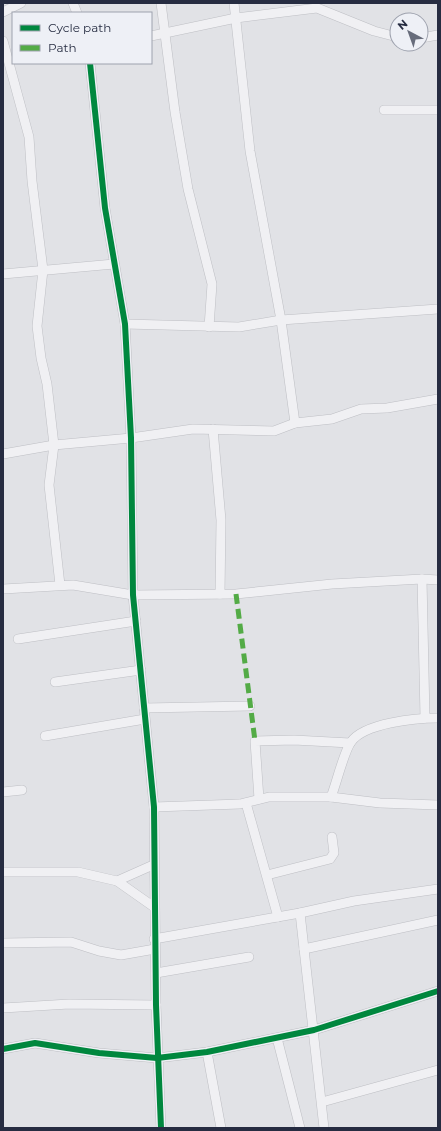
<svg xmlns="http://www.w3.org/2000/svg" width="441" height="1131" font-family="Montserrat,sans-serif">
	<rect width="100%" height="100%" fill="#e1e2e6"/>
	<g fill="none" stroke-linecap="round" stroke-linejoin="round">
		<defs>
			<g id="street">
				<polyline points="73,3 77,13"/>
				<polyline points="161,3 175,112 188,189 212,284 209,327"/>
				<polyline points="234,3 250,151 281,320 295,423"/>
				<polyline points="3,12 21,3"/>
				<polyline points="151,36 236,18 317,8 374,31 397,37"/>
				<polyline points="421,38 438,35"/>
				<polyline points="3,41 29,137 32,181 43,270 37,326 41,358 47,384 54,445 49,485 60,585"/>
				<polyline points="90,63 105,208 125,324 131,438 133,595 154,807 156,1005 161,1128"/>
				<polyline points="384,110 438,110"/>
				<polyline points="3,274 114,264"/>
				<polyline points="125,324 239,327 281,320 438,309"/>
				<polyline points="213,429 221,520 220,594"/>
				<polyline points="3,454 54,445 131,438 193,429 274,431 295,423 332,419 361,409 387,408 438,399"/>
				<polyline points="422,579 425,718"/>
				<polyline points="3,589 73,585 133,595 236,594 332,584 422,579 438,580"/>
				<polyline points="18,639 136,621"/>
				<polyline points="55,682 141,670"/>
				<polyline points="144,708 250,706"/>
				<polyline points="45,736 145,719"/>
				<polyline points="3,792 22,790"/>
				<path d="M331,797C336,785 344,751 351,742C364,723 416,718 438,718"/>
				<polyline points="259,799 255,741 294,740 350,743"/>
				<polyline points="246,803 278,917"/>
				<polyline points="154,807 240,804 269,797 331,797 380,803 438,805"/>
				<polyline points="3,872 78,872 117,881 154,907"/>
				<polyline points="267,875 330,859 334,853 332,837"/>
				<polyline points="117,881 153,865"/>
				<polyline points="300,913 324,1128"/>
				<polyline points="154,939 300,913 354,901 438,889"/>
				<polyline points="3,943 71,942 99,951 121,955 155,949"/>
				<polyline points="304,949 438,920"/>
				<polyline points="156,973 249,957"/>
				<polyline points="3,1008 69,1004 156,1005"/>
				<polyline points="277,1038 300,1128"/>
				<polyline points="3,1049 35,1043 99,1053 157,1058 207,1052 314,1030 438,991"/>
				<polyline points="207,1052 221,1128"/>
				<polyline points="322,1102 438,1070"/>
			</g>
		</defs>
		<!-- street casing -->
		<use href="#street" stroke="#bebfc4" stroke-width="10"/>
		<!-- street -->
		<use href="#street" stroke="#f0f0f3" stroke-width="9"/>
		<!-- quiet -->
		<polyline stroke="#53ab46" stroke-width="5" stroke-dasharray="10 5" stroke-linecap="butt" points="236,594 255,741"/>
		<defs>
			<g id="cycleway">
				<polyline points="90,63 105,208 125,324 131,438 133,595 154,807 156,1005 161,1128"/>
				<polyline points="3,1049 35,1043 99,1053 157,1058 207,1052 314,1030 438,991"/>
			</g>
		</defs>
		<!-- cycleway casing -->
		<use href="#cycleway" stroke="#eef0f6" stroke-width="8"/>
		<!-- cycleway -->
		<use href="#cycleway" stroke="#00873e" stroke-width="6"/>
	</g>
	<!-- border -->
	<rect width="441" height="1131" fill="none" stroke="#262c41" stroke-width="8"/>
	<!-- legend -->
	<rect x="12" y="12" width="140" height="52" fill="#eef0f6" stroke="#9ea2ae"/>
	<rect x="20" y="25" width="20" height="6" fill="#00873e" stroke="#9ea2ae"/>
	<text x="48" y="32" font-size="12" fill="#262c41">Cycle path</text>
	<rect x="20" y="45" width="20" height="6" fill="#53ab46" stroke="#9ea2ae"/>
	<text x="48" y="52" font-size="12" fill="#262c41">Path</text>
	<!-- north arrow -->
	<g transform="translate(409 32) rotate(319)"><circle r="19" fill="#eef0f6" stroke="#9ea2ae"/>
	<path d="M0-3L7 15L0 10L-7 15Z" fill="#676c7b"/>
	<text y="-6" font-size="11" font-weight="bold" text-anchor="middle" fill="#262c41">N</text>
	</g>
</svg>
